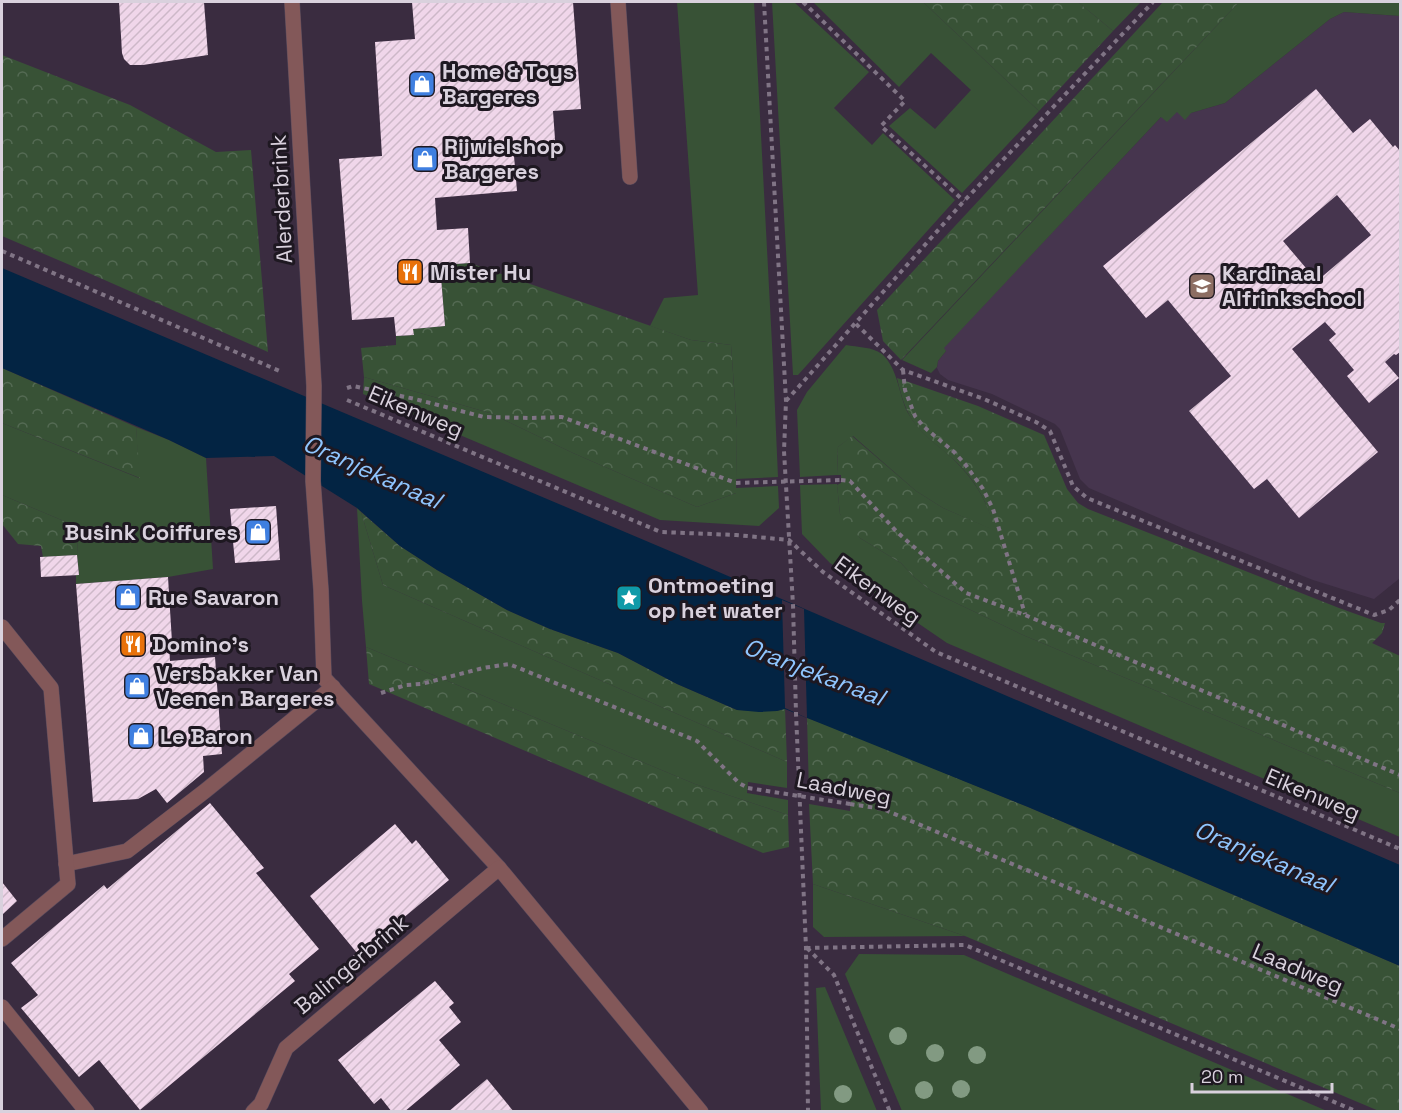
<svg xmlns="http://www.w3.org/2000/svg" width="1402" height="1113" font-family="'Space Grotesk',sans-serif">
	<defs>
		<pattern id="forest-crowns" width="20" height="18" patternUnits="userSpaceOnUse" patternTransform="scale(1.5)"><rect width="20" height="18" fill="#385236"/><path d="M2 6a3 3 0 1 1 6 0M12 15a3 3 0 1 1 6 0" fill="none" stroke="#546a53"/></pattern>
		<pattern id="building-hatch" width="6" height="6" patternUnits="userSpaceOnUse" patternTransform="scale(1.5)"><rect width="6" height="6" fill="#f0d6ea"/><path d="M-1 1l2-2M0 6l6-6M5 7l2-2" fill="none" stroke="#cdb8c8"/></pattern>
	</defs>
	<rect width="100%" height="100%" fill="#3a2c40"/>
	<!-- built -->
	<polygon fill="#46354e" points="1344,12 1400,16 1400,578 1374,599 1313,580 1187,530 1089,488 1080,479 1060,429 1055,424 992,394 948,380 940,374 937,368 938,361 946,351 943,348 1162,116 1177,112 1191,113 1225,103 1330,19"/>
	<!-- grass -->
	<g fill="#385236">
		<polygon points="677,2 754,2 773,363 778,477 736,479 737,428 731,345 691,340 650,326 664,298 698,295"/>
		<polygon points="772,2 794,2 869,72 834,108 872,145 883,133 955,200 798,375 793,375"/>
		<polygon points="813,2 923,2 1039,111 962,193 889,126 910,108 935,129 971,90 931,53 899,87"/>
		<polygon points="1078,2 1141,2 1113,31"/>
		<polygon points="1239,2 1400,2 1400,16 1344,12 1330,19 1225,103 1191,113 1185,120 1177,112 1167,122 1161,117 944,348 946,351 938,361 937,367 931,373 902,360"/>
		<path d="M846,345C857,347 873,347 882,354C899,370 898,394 908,413C919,433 937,444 953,459C974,479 989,503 995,531L943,508L916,491L853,436L838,447L837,475L800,477L797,410L807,392Z"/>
		<polygon points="364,377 490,413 573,453 697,507 736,493 736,488 778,486 779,508 759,526 660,520 363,394"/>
		<polygon points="2,423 139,478 136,427 169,440 206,458 213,569 168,577 76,584 76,575 79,574 77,555 78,527 2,495"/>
		<polygon points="837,484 840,514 860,538 901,563 914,577 931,591 1023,635 1400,793 1400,837 947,643 830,563 802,534 800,485"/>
		<polygon points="357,508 361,512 383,585 787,762 787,788 748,782 747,793 788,800 788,815 695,784 366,647 362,601"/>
		<polygon points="813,884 965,936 824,937 813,927"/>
		<polygon points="859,954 964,955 1327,1111 902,1111 845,974"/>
		<polygon points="825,987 877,1111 821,1111 816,988"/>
	</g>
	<!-- forest -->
	<g fill="url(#forest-crowns)">
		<polygon points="923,2 1078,2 1113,31 1039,111"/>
		<polygon points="1163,2 1239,2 901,360 883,341 877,310"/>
		<polygon points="2,55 130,105 216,152 251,150 268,352 91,274 2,236"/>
		<polygon points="470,263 691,340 731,345 737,429 736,493 697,507 573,453 490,413 364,377 361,348 396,345 396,336 413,335 413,329 445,326 440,265"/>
		<polygon points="2,368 136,427 140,478 2,423"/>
		<path d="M897,378L978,406L1044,435L1067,489L1078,503L1088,509L1339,608L1381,623H1385L1382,633L1372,643L1400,656V793L1023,635L931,591L914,577L901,563L860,538L847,526L840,514L837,485L841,483V475H837L838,447L852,436L916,491L943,508L994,530C989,503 974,478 953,459C941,448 926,438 916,425C905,411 901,395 897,378Z"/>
		<polygon points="2,495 78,527 77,555 43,557 41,546 18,544 2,524"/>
		<polygon points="361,512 400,546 437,570 507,610 550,629 618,653 677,684 737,710 777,711 785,708 787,762 383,585"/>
		<polygon points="366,647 695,784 788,815 789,847 763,853 577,773 369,684"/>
		<polygon points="807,718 832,727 1028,807 1400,966 1400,1111 1379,1111 965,936 813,884 809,804 850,811 851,799 809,792"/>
	</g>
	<!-- water -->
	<polygon fill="#032443" points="2,268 684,557 1400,865 1400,966 1028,807 785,709 777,711 759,712 737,710 677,684 618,653 550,629 507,610 437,570 400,546 357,508 274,456 206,458 169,440 2,368"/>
	<!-- pier -->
	<polygon fill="#3a2c40" points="782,600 804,609 807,718 785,708"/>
	<!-- building -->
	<g fill="url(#building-hatch)" fill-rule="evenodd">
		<polygon points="119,2 204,2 208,55 143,65 130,65 124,59 122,53"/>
		<polygon points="412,2 573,2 581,109 553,111 556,153 514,156 517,191 435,198 437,230 468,228 470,263 440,265 445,326 413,329 414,335 396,336 394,317 352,320 339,159 382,156 375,42 415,39"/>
		<path d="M1316,89L1353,133L1370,119L1393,147L1395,145L1400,151V352L1396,355L1394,354L1385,362L1399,378L1369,403L1347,376L1354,370L1329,340L1336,334L1325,322L1292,349L1378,452L1299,518L1267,479L1254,489L1189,411L1231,376L1168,300L1146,318L1103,266ZM1337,195L1371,235L1317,281L1283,241Z"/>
		<polygon points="276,506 280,560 235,563 230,509"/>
		<polygon points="77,555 79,575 41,577 40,557"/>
		<polygon points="168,577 172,642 169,643 170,661 215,657 222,754 203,756 204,772 167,803 156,789 138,799 93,802 76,584"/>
		<polygon points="210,803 264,868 256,873 319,949 289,974 295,981 140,1110 99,1060 79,1077 21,1008 38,995 11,963 104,885 107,889"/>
		<polygon points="395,824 412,844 416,840 449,880 355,958 353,956 357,953 310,896"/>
		<polygon points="2,882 17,901 2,915"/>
		<polygon points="435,981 454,1003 449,1007 461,1022 439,1040 460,1065 404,1112 392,1112 381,1098 374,1104 338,1060"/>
		<polygon points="487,1079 514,1112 448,1112"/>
	</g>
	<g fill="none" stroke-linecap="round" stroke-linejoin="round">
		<defs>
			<g id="pedestrian">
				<polyline points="292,2 314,386 313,481 321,590 324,678 499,868"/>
				<polyline points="66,864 127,851 205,791 333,687"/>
			</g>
			<g id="minor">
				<polyline points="618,2 630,177"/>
				<polyline points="2,627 51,688 68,884 2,939"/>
				<polyline points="2,1007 87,1112"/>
				<polyline points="253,1112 261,1104 286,1048 499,868 701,1112"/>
			</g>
		</defs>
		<!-- pedestrian casing -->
		<use href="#pedestrian" stroke="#574a5c" stroke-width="16"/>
		<!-- minor casing -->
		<use href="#minor" stroke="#574a5c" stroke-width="16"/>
		<!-- path -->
		<g stroke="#807485" stroke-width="4" stroke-dasharray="4.5 4.5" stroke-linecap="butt">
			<polyline points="764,2 786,401 784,451 793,605 796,713 806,948 808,1112"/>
			<polyline points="803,2 905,101 881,126 964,201"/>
			<polyline points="2,251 282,372"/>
			<polyline points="856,324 903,370 984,399 1036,422 1050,431 1073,486 1087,498 1374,615 1389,610 1400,600"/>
			<polyline points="903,370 905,390 915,416 924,427 954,452 965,464 983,489 993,509 1025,614"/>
			<polyline points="347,388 353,386 415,399 484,417 531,418 562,417 736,483"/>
			<polyline points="347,400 661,532 736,535 789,540 823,572 936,652 1400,849"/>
			<polyline points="786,401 964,201 1153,2"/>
			<polyline points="841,480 850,481 897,532 966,593 1025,615 1400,775"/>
			<polyline points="381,693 406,685 421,684 483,668 509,664 697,741 739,783 748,788"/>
			<polyline points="850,804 883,809 1400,1029"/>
			<polyline points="806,948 965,945 1358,1112"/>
			<polyline points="807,948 834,975 890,1112"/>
		</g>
		<!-- pedestrian -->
		<use href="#pedestrian" stroke="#835859" stroke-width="15"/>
		<!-- minor -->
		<use href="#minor" stroke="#835859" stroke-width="15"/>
		<!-- path-bridge -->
		<g stroke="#807485" stroke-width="4" stroke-dasharray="4.5 4.5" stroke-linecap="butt">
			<polyline points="736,483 841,480"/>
			<polyline points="748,788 850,804"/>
		</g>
	</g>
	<!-- trees -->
	<g fill="#829a82">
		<circle cx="898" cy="1036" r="9"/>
		<circle cx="935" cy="1053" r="9"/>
		<circle cx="977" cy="1055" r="9"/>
		<circle cx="961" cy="1089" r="9"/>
		<circle cx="924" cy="1090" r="9"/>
		<circle cx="843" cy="1094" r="9"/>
	</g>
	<!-- icons -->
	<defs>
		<symbol id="shop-square" viewBox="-11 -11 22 22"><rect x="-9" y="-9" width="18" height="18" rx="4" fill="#3f7fe0" stroke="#1e1821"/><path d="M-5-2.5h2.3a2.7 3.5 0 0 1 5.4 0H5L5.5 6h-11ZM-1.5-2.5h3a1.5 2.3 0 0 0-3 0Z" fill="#fff"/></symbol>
		<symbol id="restaurant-square" viewBox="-11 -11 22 22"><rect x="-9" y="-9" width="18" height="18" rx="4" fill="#e8710a" stroke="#1e1821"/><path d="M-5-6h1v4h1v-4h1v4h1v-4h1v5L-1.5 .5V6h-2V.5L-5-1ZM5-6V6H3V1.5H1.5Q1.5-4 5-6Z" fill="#fff"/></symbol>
		<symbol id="school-square" viewBox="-11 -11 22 22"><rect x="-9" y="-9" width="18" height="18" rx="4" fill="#8d6e63" stroke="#1e1821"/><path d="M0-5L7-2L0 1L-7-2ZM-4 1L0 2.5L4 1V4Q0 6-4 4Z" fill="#fff"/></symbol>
		<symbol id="sight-square" viewBox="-11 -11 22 22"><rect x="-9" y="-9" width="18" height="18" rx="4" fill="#0f9aa8" stroke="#1e1821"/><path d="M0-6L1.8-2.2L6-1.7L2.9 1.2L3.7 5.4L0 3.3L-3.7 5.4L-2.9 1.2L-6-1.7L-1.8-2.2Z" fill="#fff"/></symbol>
	</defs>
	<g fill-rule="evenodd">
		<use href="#shop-square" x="407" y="69" width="30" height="30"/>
		<use href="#shop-square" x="410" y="144" width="30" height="30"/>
		<use href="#restaurant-square" x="395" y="257" width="30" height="30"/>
		<use href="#school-square" x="1187" y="271" width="30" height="30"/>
		<use href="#shop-square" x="243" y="517" width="30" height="30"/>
		<use href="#shop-square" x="113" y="582" width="30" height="30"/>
		<use href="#sight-square" x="614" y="583" width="30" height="30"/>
		<use href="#restaurant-square" x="118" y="629" width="30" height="30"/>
		<use href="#shop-square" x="122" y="671" width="30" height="30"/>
		<use href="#shop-square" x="126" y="721" width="30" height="30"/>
	</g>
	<g text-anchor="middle" stroke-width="6" stroke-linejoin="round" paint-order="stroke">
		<!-- poi labels -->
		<g font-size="22" font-weight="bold" fill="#d9d1dd" stroke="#1e1821" text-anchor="start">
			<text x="442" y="79">Home &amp; Toys<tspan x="442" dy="25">Bargeres</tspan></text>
			<text x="444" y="154">Rijwielshop<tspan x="444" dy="25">Bargeres</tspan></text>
			<text x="430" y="280">Mister Hu</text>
			<text x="1222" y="281">Kardinaal<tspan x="1222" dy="25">Alfrinkschool</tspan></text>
			<text x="238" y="540" text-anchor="end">Busink Coiffures</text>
			<text x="648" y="593">Ontmoeting<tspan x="648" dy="25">op het water</tspan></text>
			<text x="148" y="605">Rue Savaron</text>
			<text x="152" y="652">Domino's</text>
			<text x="156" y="681">Versbakker Van<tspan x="156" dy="25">Veenen Bargeres</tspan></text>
			<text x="160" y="744">Le Baron</text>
		</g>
		<!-- street labels -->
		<g font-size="22" fill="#d9d1dd" stroke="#1e1821">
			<text transform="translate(281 199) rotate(-93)" y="8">Alerderbrink</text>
			<text transform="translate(416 411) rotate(23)" y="8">Eikenweg</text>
			<text transform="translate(878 590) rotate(36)" y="8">Eikenweg</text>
			<text transform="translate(844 788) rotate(11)" y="8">Laadweg</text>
			<text transform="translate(1313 794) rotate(23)" y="8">Eikenweg</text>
			<text transform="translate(351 964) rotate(-40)" y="8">Balingerbrink</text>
			<text transform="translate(1298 968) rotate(23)" y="8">Laadweg</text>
		</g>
		<!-- water labels -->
		<g font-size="24" font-style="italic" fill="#8fc5fe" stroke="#1e1821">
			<text transform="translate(372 472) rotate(24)" y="8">Oranjekanaal</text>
			<text transform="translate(814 672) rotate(21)" y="8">Oranjekanaal</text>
			<text transform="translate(1264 857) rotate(23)" y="8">Oranjekanaal</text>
		</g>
	</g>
	<!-- border -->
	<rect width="1402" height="1113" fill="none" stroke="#d9d1dd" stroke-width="6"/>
	<!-- scale -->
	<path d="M1192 1083v9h140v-9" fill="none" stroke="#d9d1dd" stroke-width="3"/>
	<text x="1201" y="1083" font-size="18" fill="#d9d1dd" stroke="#1e1821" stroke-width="4.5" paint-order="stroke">20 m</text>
</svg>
